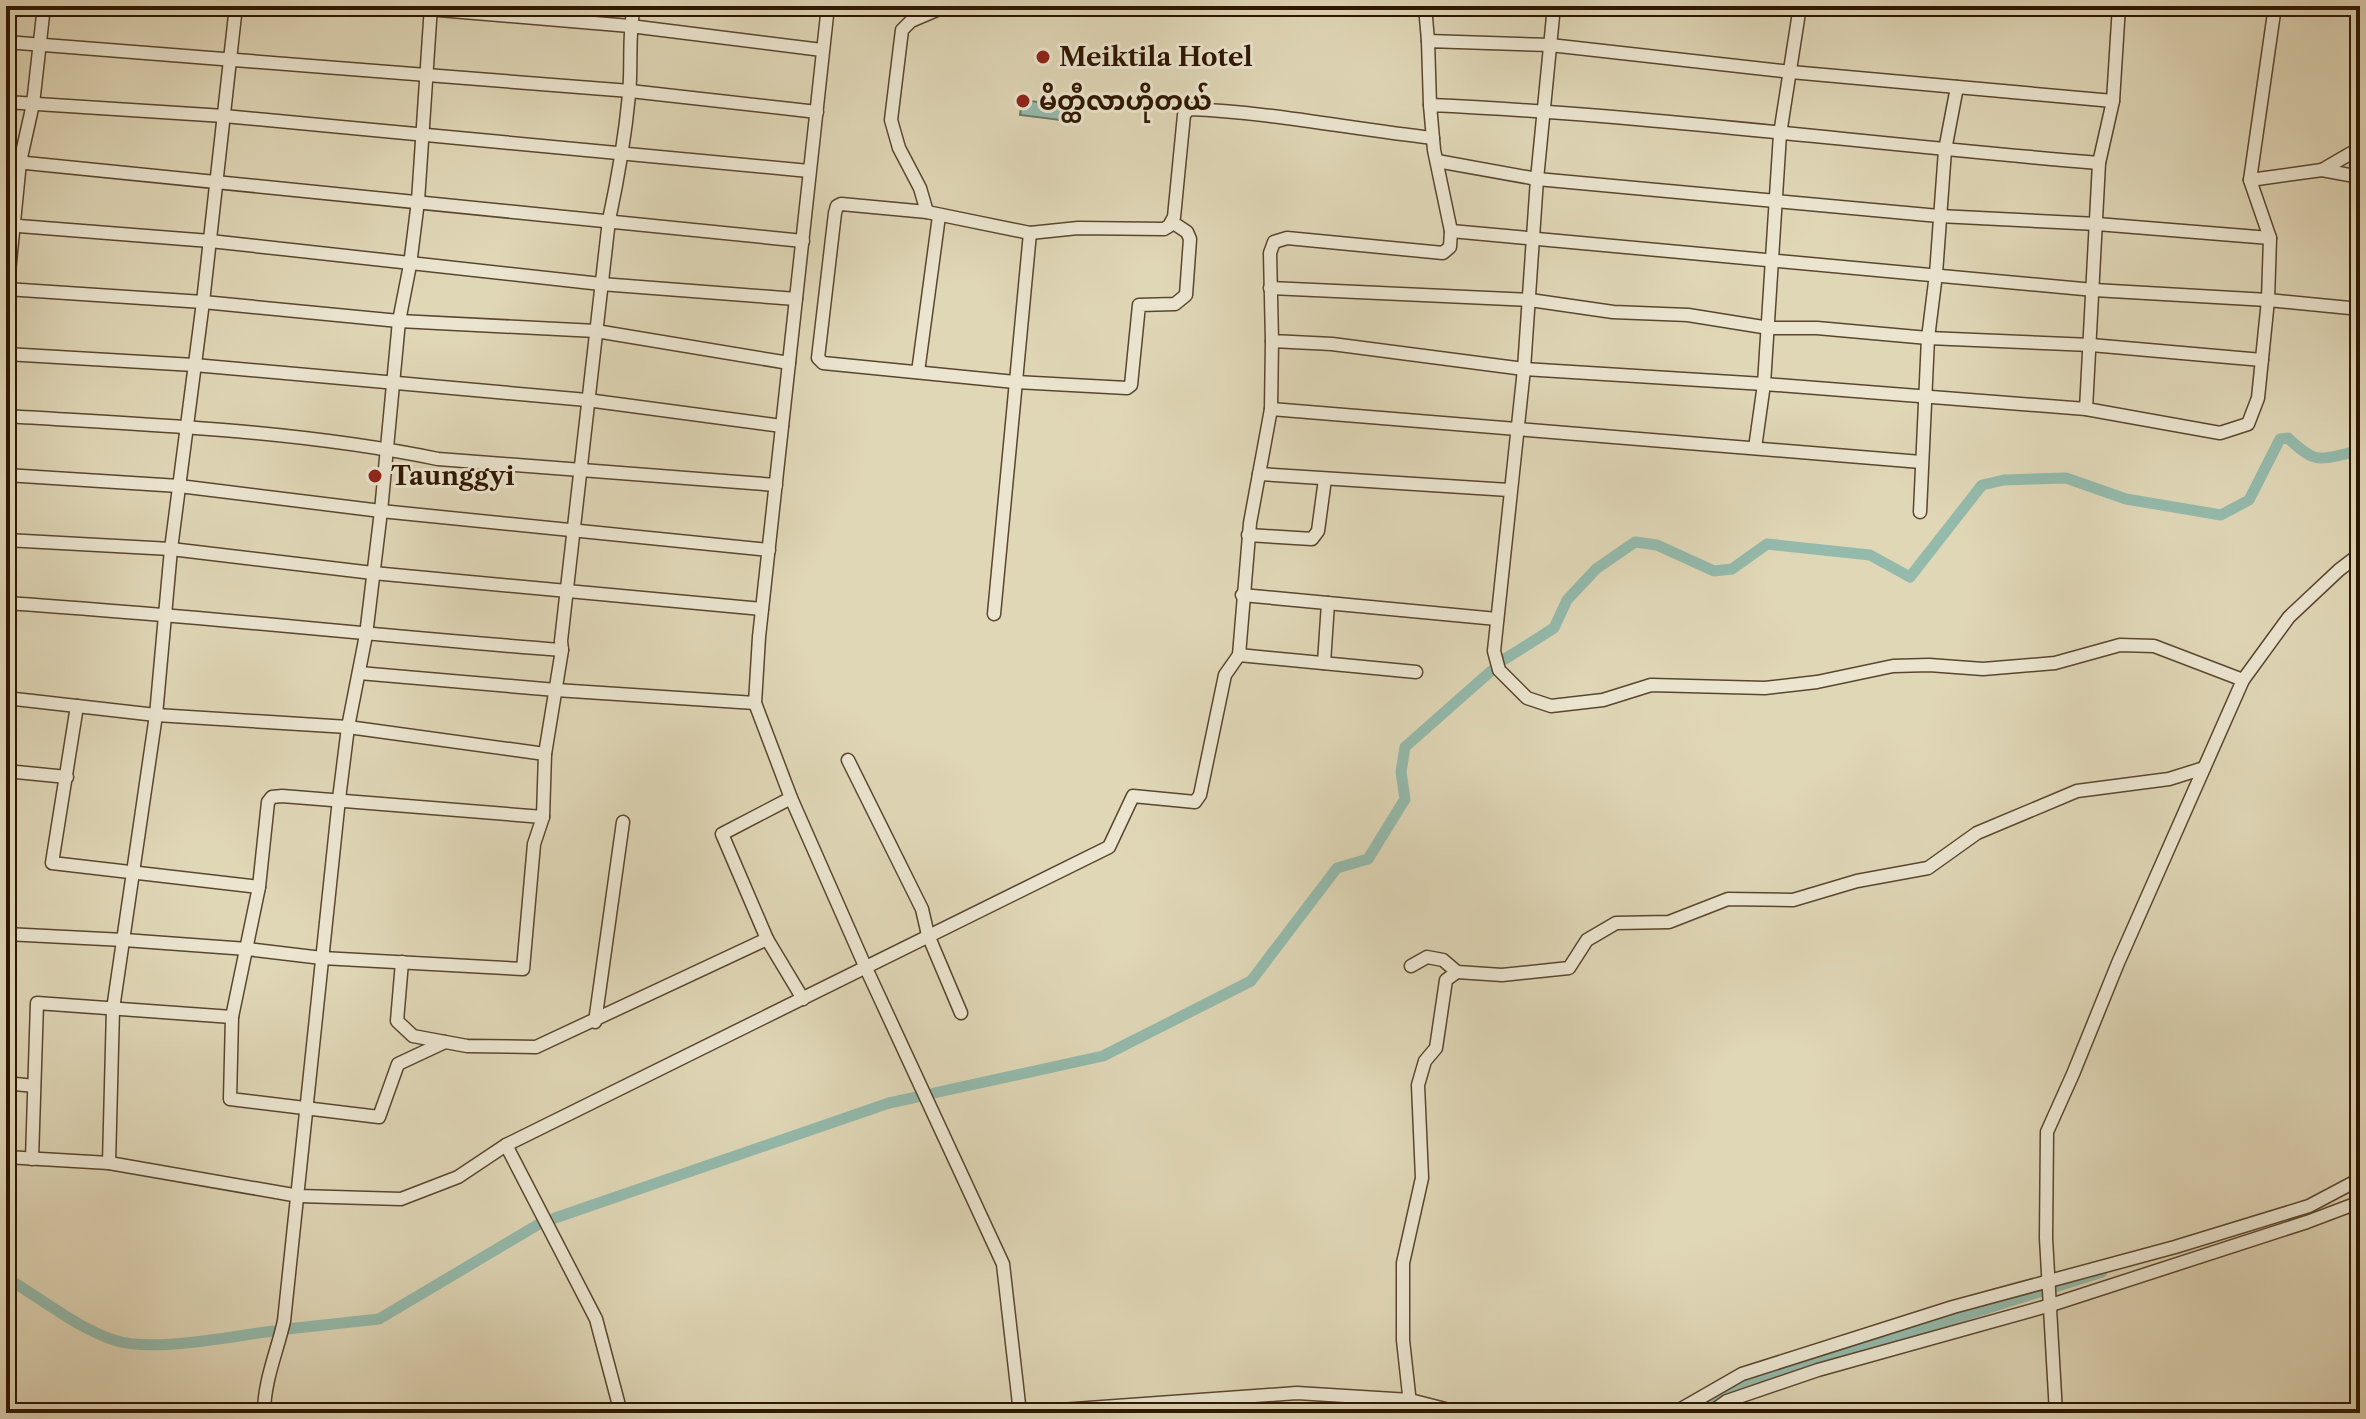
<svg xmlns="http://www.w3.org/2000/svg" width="2366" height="1419" font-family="'Libre Caslon Text','Noto Sans Myanmar',serif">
	<rect width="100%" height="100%" fill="#e0d7b7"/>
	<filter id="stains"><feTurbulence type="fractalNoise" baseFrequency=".0025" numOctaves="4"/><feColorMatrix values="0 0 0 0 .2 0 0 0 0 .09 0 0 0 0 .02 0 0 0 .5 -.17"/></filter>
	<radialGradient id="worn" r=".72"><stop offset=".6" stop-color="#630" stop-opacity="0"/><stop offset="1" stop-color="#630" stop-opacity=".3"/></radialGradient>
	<!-- water -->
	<polygon fill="#94baac" stroke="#6b7867" stroke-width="2" points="1042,93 1053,95 1053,104 1069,105 1068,121 1020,115 1022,100 1038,102"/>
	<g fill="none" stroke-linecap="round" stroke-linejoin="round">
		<!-- canal -->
		<g stroke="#94baac" stroke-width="11">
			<path d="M1505,659L1554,628L1567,600L1596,569L1635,542L1657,545L1714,571L1732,569L1767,544L1870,555L1910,577L1982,485L2004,480L2066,478L2126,499L2221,515L2249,500L2280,439L2288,438C2316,464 2317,460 2354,452L2360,457"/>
			<polyline points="934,1093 1103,1056 1251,981 1337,868 1368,859 1405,799 1401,772 1405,747 1491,671"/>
			<polyline points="555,1218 889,1103 917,1097"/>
			<path d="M6,1282H13C46,1302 78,1328 114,1340C152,1353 232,1336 273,1331"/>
			<polyline points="287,1329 379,1319 539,1224"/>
			<polyline points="1690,1413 1717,1394 2102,1272"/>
		</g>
		<defs>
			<g id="street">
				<polyline points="391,6 630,26 822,50"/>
				<polyline points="828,6 759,637 755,703 791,798 865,966 1003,1264 1020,1413"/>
				<polyline points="1425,6 1428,41"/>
				<polyline points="1554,6 1537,179 1524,369 1494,651 1499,670 1527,698 1551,706 1603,700 1651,685 1765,688 1817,682 1893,666 1929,665 1983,669 2055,663 2120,645 2154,646 2243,680"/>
				<polyline points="6,42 630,91 817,112"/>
				<polyline points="6,102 224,116 809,171"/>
				<polyline points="1430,105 1428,41 1550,45 1791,72 2113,101"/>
				<polyline points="6,161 803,241"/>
				<polyline points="1437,161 1537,179 1939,216 2097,224 2270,238"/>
				<path d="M2099,163C1876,145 1653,115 1430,105L1434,150L1451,231L1450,247L1443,253L1287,238L1274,242L1270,253L1272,341L1332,344L1524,369L1764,384L2086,409L2220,433L2248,424L2258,398L2268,300L2270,238L2250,180L2275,6"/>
				<polyline points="2322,170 2360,148"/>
				<polyline points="2250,180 2322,170 2360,177"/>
				<polyline points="927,212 920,188 899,148 891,120 902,30 911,21 946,6"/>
				<path d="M1172,222L1187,232L1190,239L1186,295L1175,304L1139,305L1131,385L1127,388L1015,382L823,363L818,358L835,213L837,206L841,204L927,212L1030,233L1078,228L1164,229L1169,226L1174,217L1184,115L1189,109C1270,112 1351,129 1433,138"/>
				<polyline points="6,225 210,241 601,284 796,299"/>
				<polyline points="1451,231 2094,290 2268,300 2360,309"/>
				<polyline points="1270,288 1530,300 1613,312 1688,315 1769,328 1817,328 1928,338 2091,345 2262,360"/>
				<polyline points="6,289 203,302 399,321 596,331 789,363"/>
				<polyline points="6,302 20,162 33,104 44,6"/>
				<polyline points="6,354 194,365 587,400 782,426"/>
				<polyline points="918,372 939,216"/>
				<polyline points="1271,409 1921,462"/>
				<polyline points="2086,409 2099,163 2113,101 2119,6"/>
				<path d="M6,416C150,425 296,430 438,459L776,485"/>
				<polyline points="1755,448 1764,384 1780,134 1800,6"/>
				<polyline points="1259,474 1509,490"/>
				<polyline points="6,475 179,486 381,511 769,550"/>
				<polyline points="1920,512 1928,338 1936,274 1945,150 1957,87"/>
				<polyline points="1248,535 1312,539 1318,531 1325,479"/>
				<polyline points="6,540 171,549 373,573 762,609"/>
				<polyline points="1242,595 1497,619"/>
				<path d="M6,603C192,615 376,636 562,650"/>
				<polyline points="994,614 1030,233"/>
				<polyline points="1239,655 1416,672"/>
				<polyline points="1324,663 1328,603"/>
				<polyline points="359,673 556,690 755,703"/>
				<polyline points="6,698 156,715 348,727 545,754"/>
				<polyline points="77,706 52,863 259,887"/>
				<polyline points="848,760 922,909 928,935 961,1013"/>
				<polyline points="6,771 67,777"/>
				<polyline points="791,798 722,834 767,939 803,999"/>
				<path d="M6,934L124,940L247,949L322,958L523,969L534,844L543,817L545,754L562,650L561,641L609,220C618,178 625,137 629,95C632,65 628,36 634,6"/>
				<polyline points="402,962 397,1021 413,1036 467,1046 536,1047 767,939"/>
				<polyline points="1411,966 1427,957 1443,960 1457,972 1502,975 1569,968 1587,940 1616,923 1669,922 1728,899 1793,900 1857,881 1928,868 1977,833 2077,791 2169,779 2204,768"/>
				<polyline points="595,1022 623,822"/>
				<polyline points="445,1042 398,1064 379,1117 230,1099 232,1017 259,887 268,802 272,797 282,796 543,817"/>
				<polyline points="6,1083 34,1086"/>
				<polyline points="506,1145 596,1319 621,1413"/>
				<polyline points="6,1157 109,1163 299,1196 401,1199 458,1177 506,1145 1109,847 1133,796 1195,802 1200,795 1225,675 1239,655 1250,523 1271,409 1272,341"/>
				<polyline points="32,1159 37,1003 232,1017"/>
				<polyline points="109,1163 113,1009 156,715 171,549 203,302 236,6"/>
				<path d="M264,1413C264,1381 277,1352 284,1321L339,799L348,727L366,635L381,511L399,321L410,265L418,201L431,6"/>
				<polyline points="1019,1413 1297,1393 1410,1400 1461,1413"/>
				<polyline points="1411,1413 1403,1340 1403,1263 1422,1178 1418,1085 1425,1061 1436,1048 1446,980 1457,972"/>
				<polyline points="1674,1413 1742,1374 1953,1307 2175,1247 2309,1206 2360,1179"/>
				<polyline points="1710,1413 1727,1401 1818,1370 2051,1305 2307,1222 2360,1202"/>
				<polyline points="2056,1413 2046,1238 2047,1132 2073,1074 2118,963 2243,680 2289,617 2339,570 2360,554"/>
			</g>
		</defs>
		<!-- street casing -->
		<use href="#street" stroke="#5a462e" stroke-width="15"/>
		<!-- street -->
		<use href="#street" stroke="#ebe5d0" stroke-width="12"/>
	</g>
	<!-- markers -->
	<g fill="#8f2418" stroke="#ebe5d0" stroke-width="3">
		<circle cx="1043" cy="57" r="8"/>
		<circle cx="1023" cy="101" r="8"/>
		<circle cx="375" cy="476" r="8"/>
	</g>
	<g text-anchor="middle" stroke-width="6" stroke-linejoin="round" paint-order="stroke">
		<!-- poi labels -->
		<g font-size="26" font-weight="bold" fill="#2e1600" stroke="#ebe5d0" text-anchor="start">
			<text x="1059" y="66">Meiktila Hotel</text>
			<text x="1039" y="110">မိတ္ထီလာဟိုတယ်</text>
			<text x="391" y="485">Taunggyi</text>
		</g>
	</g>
	<!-- margin -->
	<rect width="2366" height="1419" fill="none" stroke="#e0d7b7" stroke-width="32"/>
	<rect x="8" y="8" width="2350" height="1403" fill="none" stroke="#2e1600" stroke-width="4"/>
	<rect x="16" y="16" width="2334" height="1387" fill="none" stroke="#2e1600" stroke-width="2"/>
	<rect width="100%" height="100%" filter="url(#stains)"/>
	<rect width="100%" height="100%" fill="url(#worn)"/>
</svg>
